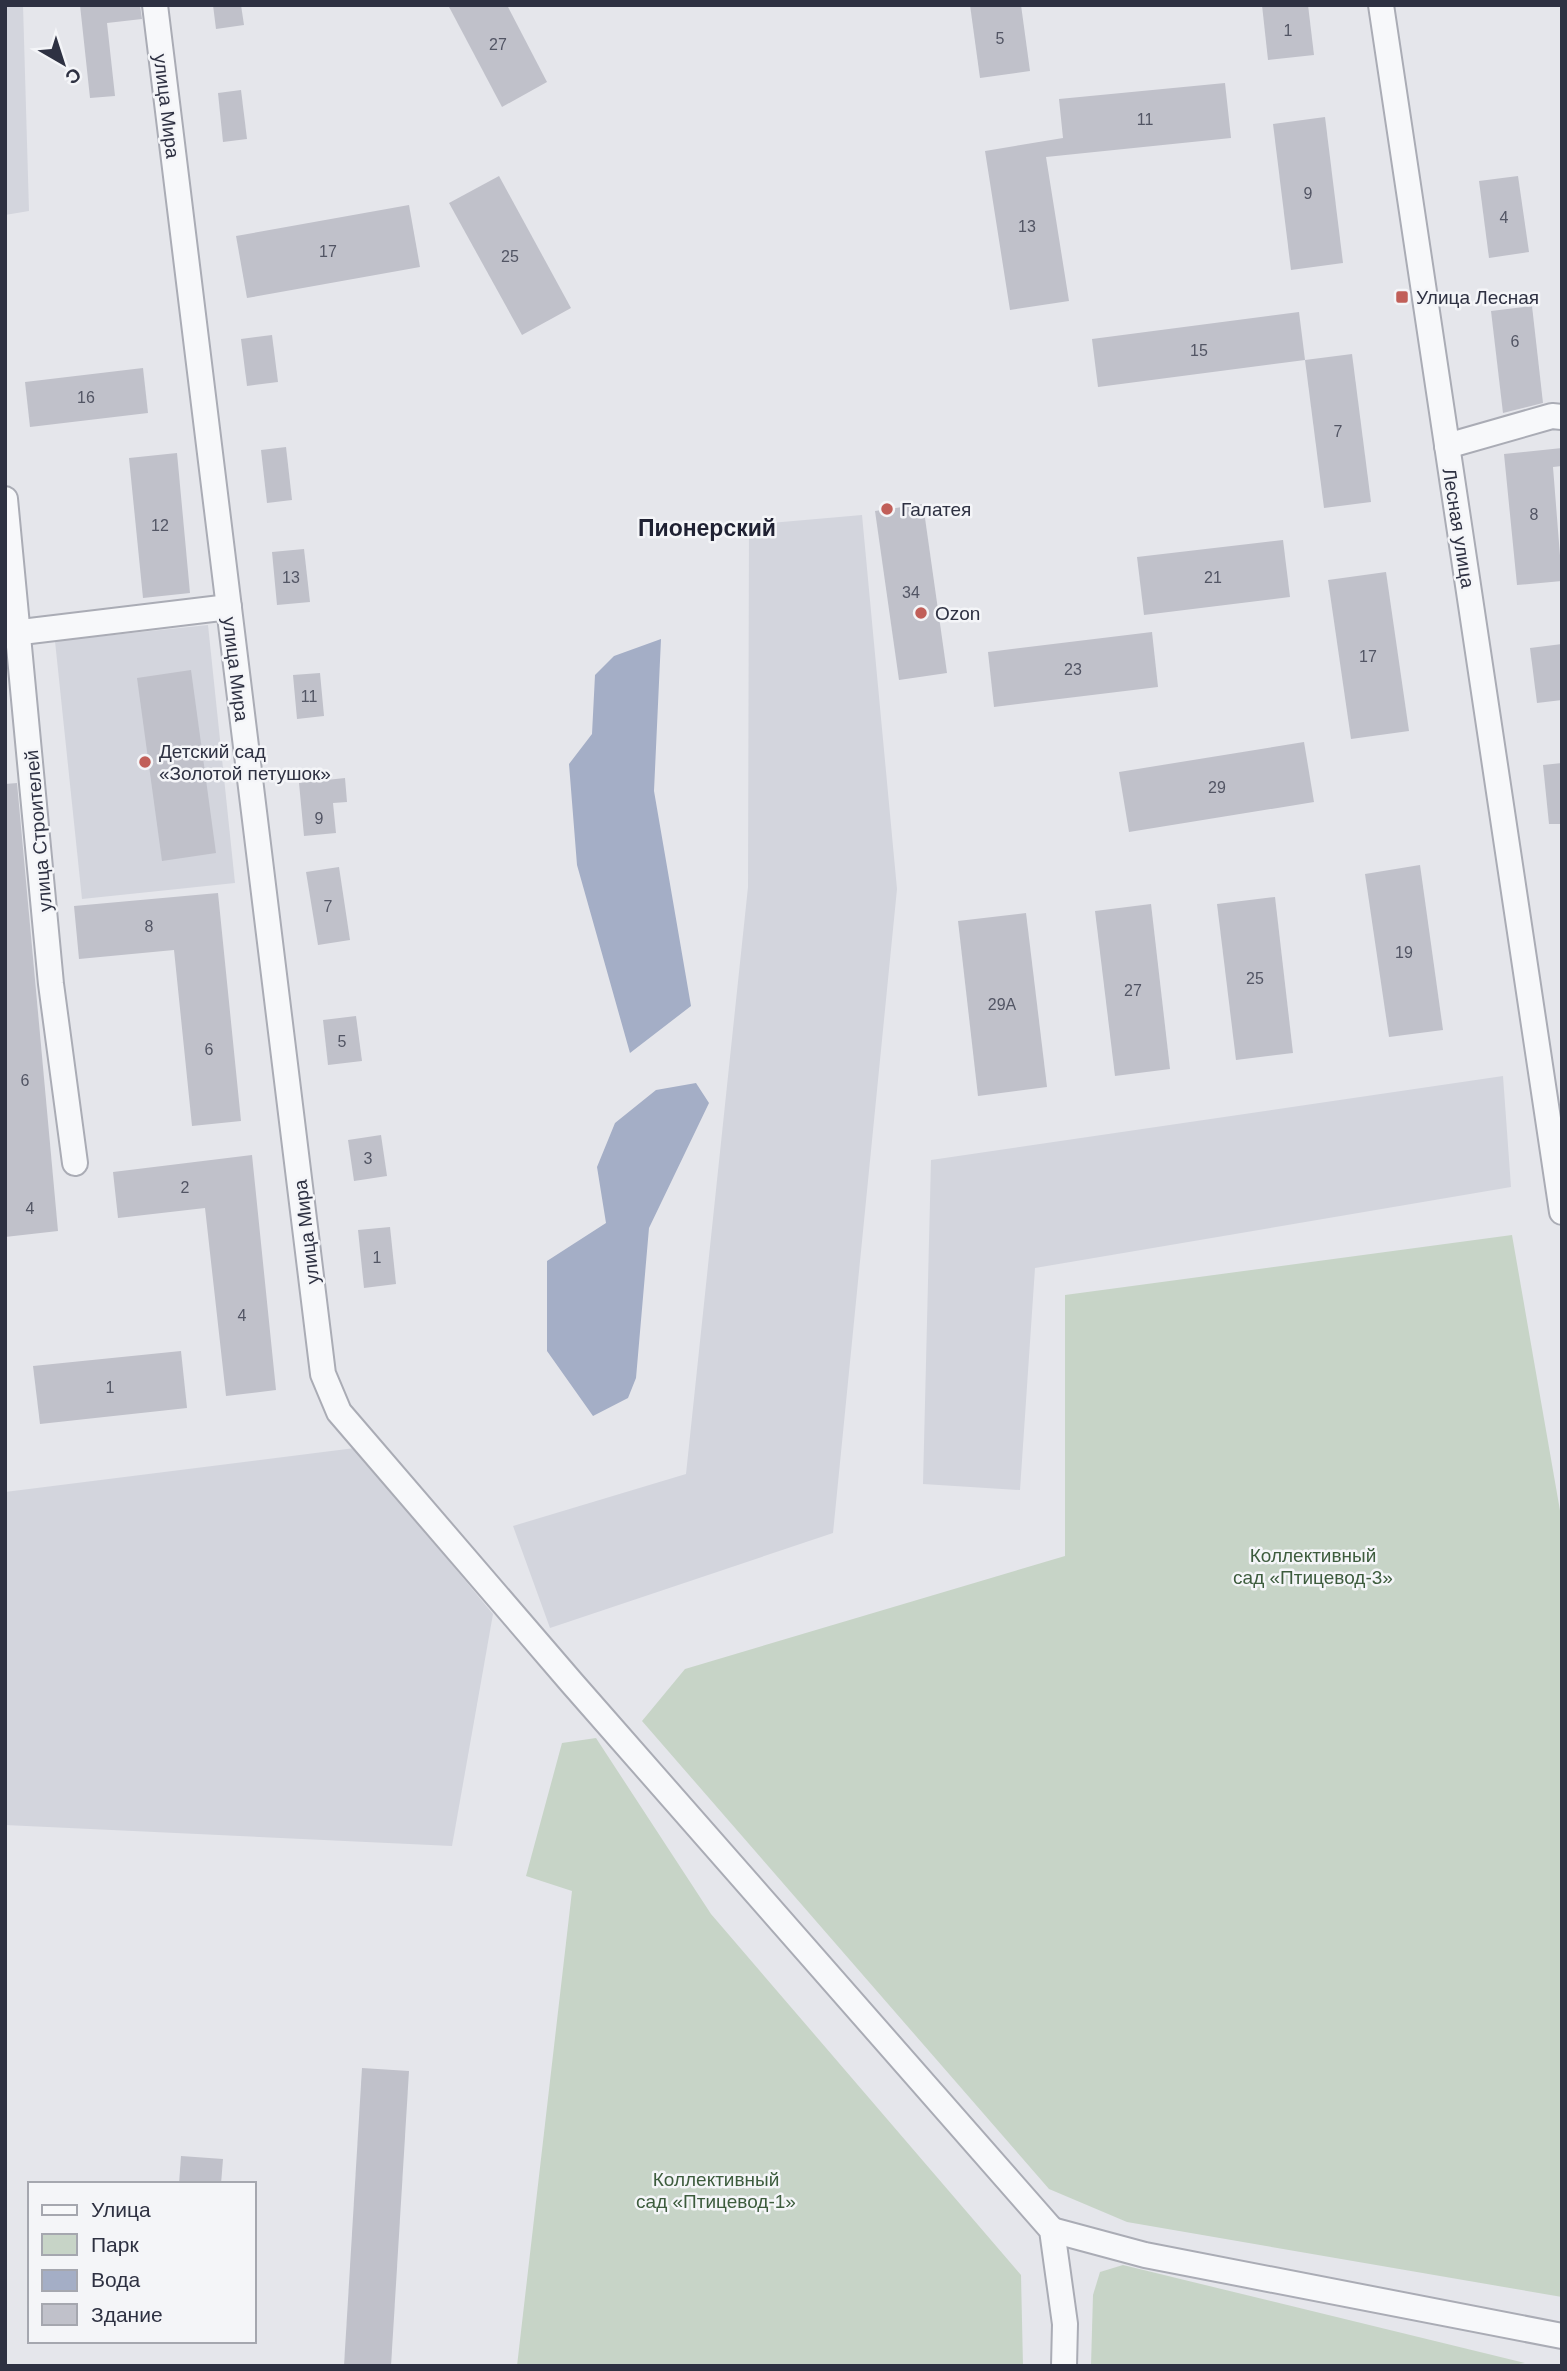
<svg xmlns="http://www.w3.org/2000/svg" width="1567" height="2371" font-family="Helvetica,sans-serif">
	<rect width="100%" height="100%" fill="#e5e6eb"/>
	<!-- built -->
	<g fill="#d3d5dd">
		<polygon points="5,5 23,5 29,211 5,215"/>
		<polygon points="862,515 897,889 833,1533 550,1628 513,1526 686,1474 748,887 749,525"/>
		<polygon points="208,625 235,883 82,899 55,641"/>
		<polygon points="1503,1076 1511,1187 1035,1268 1020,1490 923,1484 931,1160"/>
		<polygon points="355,1448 493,1614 452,1846 5,1825 5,1492"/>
	</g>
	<!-- green -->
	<g fill="#c7d4c7">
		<polygon points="1512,1235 1562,1522 1562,2297 1127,2222 1049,2189 642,1721 685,1669 1065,1556 1065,1295"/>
		<polygon points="596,1738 711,1914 1021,2275 1023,2366 517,2366 572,1891 526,1876 562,1743"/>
		<polygon points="1123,2265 1525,2363 1506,2366 1091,2366 1093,2295 1100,2272"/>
	</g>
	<!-- water -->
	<g fill="#a4aec6">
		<polygon points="661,639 654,791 691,1006 630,1053 577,865 569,764 592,734 595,675 614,656"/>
		<polygon points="696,1083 709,1103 649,1228 636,1378 628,1398 593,1416 547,1351 547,1261 606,1223 597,1167 615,1123 656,1090"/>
	</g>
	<!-- building -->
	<g fill="#c0c1ca">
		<polygon points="80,5 140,5 142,19 107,23 115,96 90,98"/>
		<polygon points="213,5 241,5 244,25 216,29"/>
		<polygon points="448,5 507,5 547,82 502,107"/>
		<polygon points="970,5 1021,5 1030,71 980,78"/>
		<polygon points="1262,5 1308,5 1314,55 1268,60"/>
		<polygon points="1225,83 1231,138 1046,157 1069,301 1010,310 985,151 1063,138 1059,99"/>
		<polygon points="241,90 247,139 223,142 218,93"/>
		<polygon points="1325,117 1343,263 1291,270 1273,124"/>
		<polygon points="499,176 571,308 522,335 449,203"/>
		<polygon points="1518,176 1529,252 1489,258 1479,181"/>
		<polygon points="409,205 420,267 247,298 236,236"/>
		<polygon points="1532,306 1543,403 1503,413 1491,311"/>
		<polygon points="1299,312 1305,360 1098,387 1092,339"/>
		<polygon points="272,335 278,382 247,386 241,339"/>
		<polygon points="1352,354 1371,502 1324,508 1305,360"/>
		<polygon points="143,368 148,413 30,427 25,382"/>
		<polygon points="286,447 292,500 267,503 261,450"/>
		<polygon points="1562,448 1562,466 1553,467 1562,581 1517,585 1504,454"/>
		<polygon points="177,453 190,593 143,598 129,458"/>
		<polygon points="923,504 947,673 899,680 875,511"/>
		<polygon points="1283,540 1290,597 1144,615 1137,557"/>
		<polygon points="304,549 310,602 277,605 272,552"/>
		<polygon points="1386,572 1409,731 1351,739 1328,580"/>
		<polygon points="1152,632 1158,687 994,707 988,652"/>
		<polygon points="1562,644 1562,700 1537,703 1530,648"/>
		<polygon points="191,670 216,853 162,861 137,678"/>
		<polygon points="320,673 324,716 297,719 293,675"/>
		<polygon points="1304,742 1314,802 1129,832 1119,772"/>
		<polygon points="1562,763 1562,824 1549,824 1543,765"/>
		<polygon points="345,778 347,802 333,803 336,833 304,836 299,783"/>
		<polygon points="17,783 58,1231 5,1237 5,784"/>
		<polygon points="1420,865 1443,1030 1389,1037 1365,874"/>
		<polygon points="339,867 350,940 318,945 306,872"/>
		<polygon points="218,893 241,1121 192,1126 174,950 79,959 74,906"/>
		<polygon points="1275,897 1293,1053 1236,1060 1217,904"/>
		<polygon points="1151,904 1170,1069 1115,1076 1095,911"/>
		<polygon points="1026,913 1047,1087 978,1096 958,921"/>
		<polygon points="356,1016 362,1061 328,1065 323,1020"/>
		<polygon points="381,1135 387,1176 354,1181 348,1140"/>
		<polygon points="252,1155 276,1390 226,1396 205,1208 118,1218 113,1172"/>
		<polygon points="390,1227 396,1284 364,1288 358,1230"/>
		<polygon points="181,1351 187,1408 40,1424 33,1366"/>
		<polygon points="362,2068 409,2071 391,2366 344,2366"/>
		<polygon points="181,2156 223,2159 221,2184 179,2184"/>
	</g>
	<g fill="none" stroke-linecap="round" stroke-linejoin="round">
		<defs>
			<g id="minor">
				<polyline points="155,5 323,1374 339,1412 572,1683 1052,2230 1065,2324 1064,2366"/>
				<polyline points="1381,5 1562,1212"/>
				<polyline points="1447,446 1552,416 1562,417"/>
				<polyline points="5,499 51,984 75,1163"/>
				<polyline points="5,634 229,607"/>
				<polyline points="1052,2230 1145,2255 1562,2336"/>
			</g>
		</defs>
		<!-- minor casing -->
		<use href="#minor" stroke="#aaacb5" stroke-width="28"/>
		<!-- minor -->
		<use href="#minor" stroke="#f7f8fa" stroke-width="24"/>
	</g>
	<!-- markers -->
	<g fill="#c15f59" stroke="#f4f5f8" stroke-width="2.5">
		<rect x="1395" y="290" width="14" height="14" rx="3.5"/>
		<circle cx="887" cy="509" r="7"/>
		<circle cx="921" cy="613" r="7"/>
		<circle cx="145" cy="762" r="7"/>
	</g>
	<g text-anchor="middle" stroke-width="5" stroke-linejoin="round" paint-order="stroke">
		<!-- number labels -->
		<g font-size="16" fill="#525564">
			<text x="1288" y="36">1</text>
			<text x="1000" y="44">5</text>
			<text x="498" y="50">27</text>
			<text x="1145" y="125">11</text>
			<text x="1308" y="199">9</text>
			<text x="1504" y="223">4</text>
			<text x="1027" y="232">13</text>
			<text x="328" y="257">17</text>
			<text x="510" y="262">25</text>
			<text x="1515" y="347">6</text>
			<text x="1199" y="356">15</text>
			<text x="86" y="403">16</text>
			<text x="1338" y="437">7</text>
			<text x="1534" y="520">8</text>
			<text x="160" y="531">12</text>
			<text x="291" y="583">13</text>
			<text x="1213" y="583">21</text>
			<text x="911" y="598">34</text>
			<text x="1368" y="662">17</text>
			<text x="1073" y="675">23</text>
			<text x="309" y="702">11</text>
			<text x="1217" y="793">29</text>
			<text x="319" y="824">9</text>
			<text x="328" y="912">7</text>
			<text x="149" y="932">8</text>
			<text x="1404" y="958">19</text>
			<text x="1255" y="984">25</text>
			<text x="1133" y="996">27</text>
			<text x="1002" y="1010">29А</text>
			<text x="342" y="1047">5</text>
			<text x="209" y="1055">6</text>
			<text x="25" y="1086">6</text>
			<text x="368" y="1164">3</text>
			<text x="185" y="1193">2</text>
			<text x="30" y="1214">4</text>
			<text x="377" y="1263">1</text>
			<text x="242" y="1321">4</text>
			<text x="110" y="1393">1</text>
		</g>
		<!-- street labels -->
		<g font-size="19" fill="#2e3142" stroke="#f4f5f8">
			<text transform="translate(167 106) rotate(83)" y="7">улица Мира</text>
			<text transform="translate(1459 528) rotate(81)" y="7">Лесная улица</text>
			<text transform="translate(236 669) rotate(83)" y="7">улица Мира</text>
			<text transform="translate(38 831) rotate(-95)" y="7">улица Строителей</text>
			<text transform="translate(306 1232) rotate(-97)" y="7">улица Мира</text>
		</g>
		<!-- poi labels -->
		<g font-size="19" fill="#2e3142" stroke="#f4f5f8" text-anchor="start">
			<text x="1416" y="304">Улица Лесная</text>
			<text x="901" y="516">Галатея</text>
			<text x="935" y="620">Ozon</text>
			<text x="159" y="758">Детский сад<tspan x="159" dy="22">«Золотой петушок»</tspan></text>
		</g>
		<!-- park labels -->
		<g font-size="19" fill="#3d5c3d" stroke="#f4f5f8">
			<text x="1313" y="1562">Коллективный<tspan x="1313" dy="22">сад «Птицевод-3»</tspan></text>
			<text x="716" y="2186">Коллективный<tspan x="716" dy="22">сад «Птицевод-1»</tspan></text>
		</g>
		<!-- quarter labels -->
		<g font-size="23" font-weight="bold" fill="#202233" stroke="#f4f5f8">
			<text x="707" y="536">Пионерский</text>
		</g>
	</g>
	<!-- border -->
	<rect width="1567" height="2371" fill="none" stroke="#2e3142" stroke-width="14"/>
	<!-- legend -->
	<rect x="28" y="2182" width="228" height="161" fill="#f4f5f8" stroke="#a5a7af" stroke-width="2"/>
	<rect x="42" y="2205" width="35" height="10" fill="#f7f8fa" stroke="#a5a7af" stroke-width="2"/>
	<text x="91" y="2217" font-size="21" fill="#2e3142">Улица</text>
	<rect x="42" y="2234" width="35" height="21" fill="#c7d4c7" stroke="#a5a7af" stroke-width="2"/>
	<text x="91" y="2252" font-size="21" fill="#2e3142">Парк</text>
	<rect x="42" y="2270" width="35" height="21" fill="#a4aec6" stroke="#a5a7af" stroke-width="2"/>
	<text x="91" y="2287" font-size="21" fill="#2e3142">Вода</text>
	<rect x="42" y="2304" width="35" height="21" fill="#c0c1ca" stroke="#a5a7af" stroke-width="2"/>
	<text x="91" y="2322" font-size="21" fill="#2e3142">Здание</text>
	<!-- north arrow -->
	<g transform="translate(63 63) rotate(141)" stroke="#f4f5f8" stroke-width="5" paint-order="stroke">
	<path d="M0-5L12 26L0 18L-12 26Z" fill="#2e3142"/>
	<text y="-10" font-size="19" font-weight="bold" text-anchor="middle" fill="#2e3142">С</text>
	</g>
</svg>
